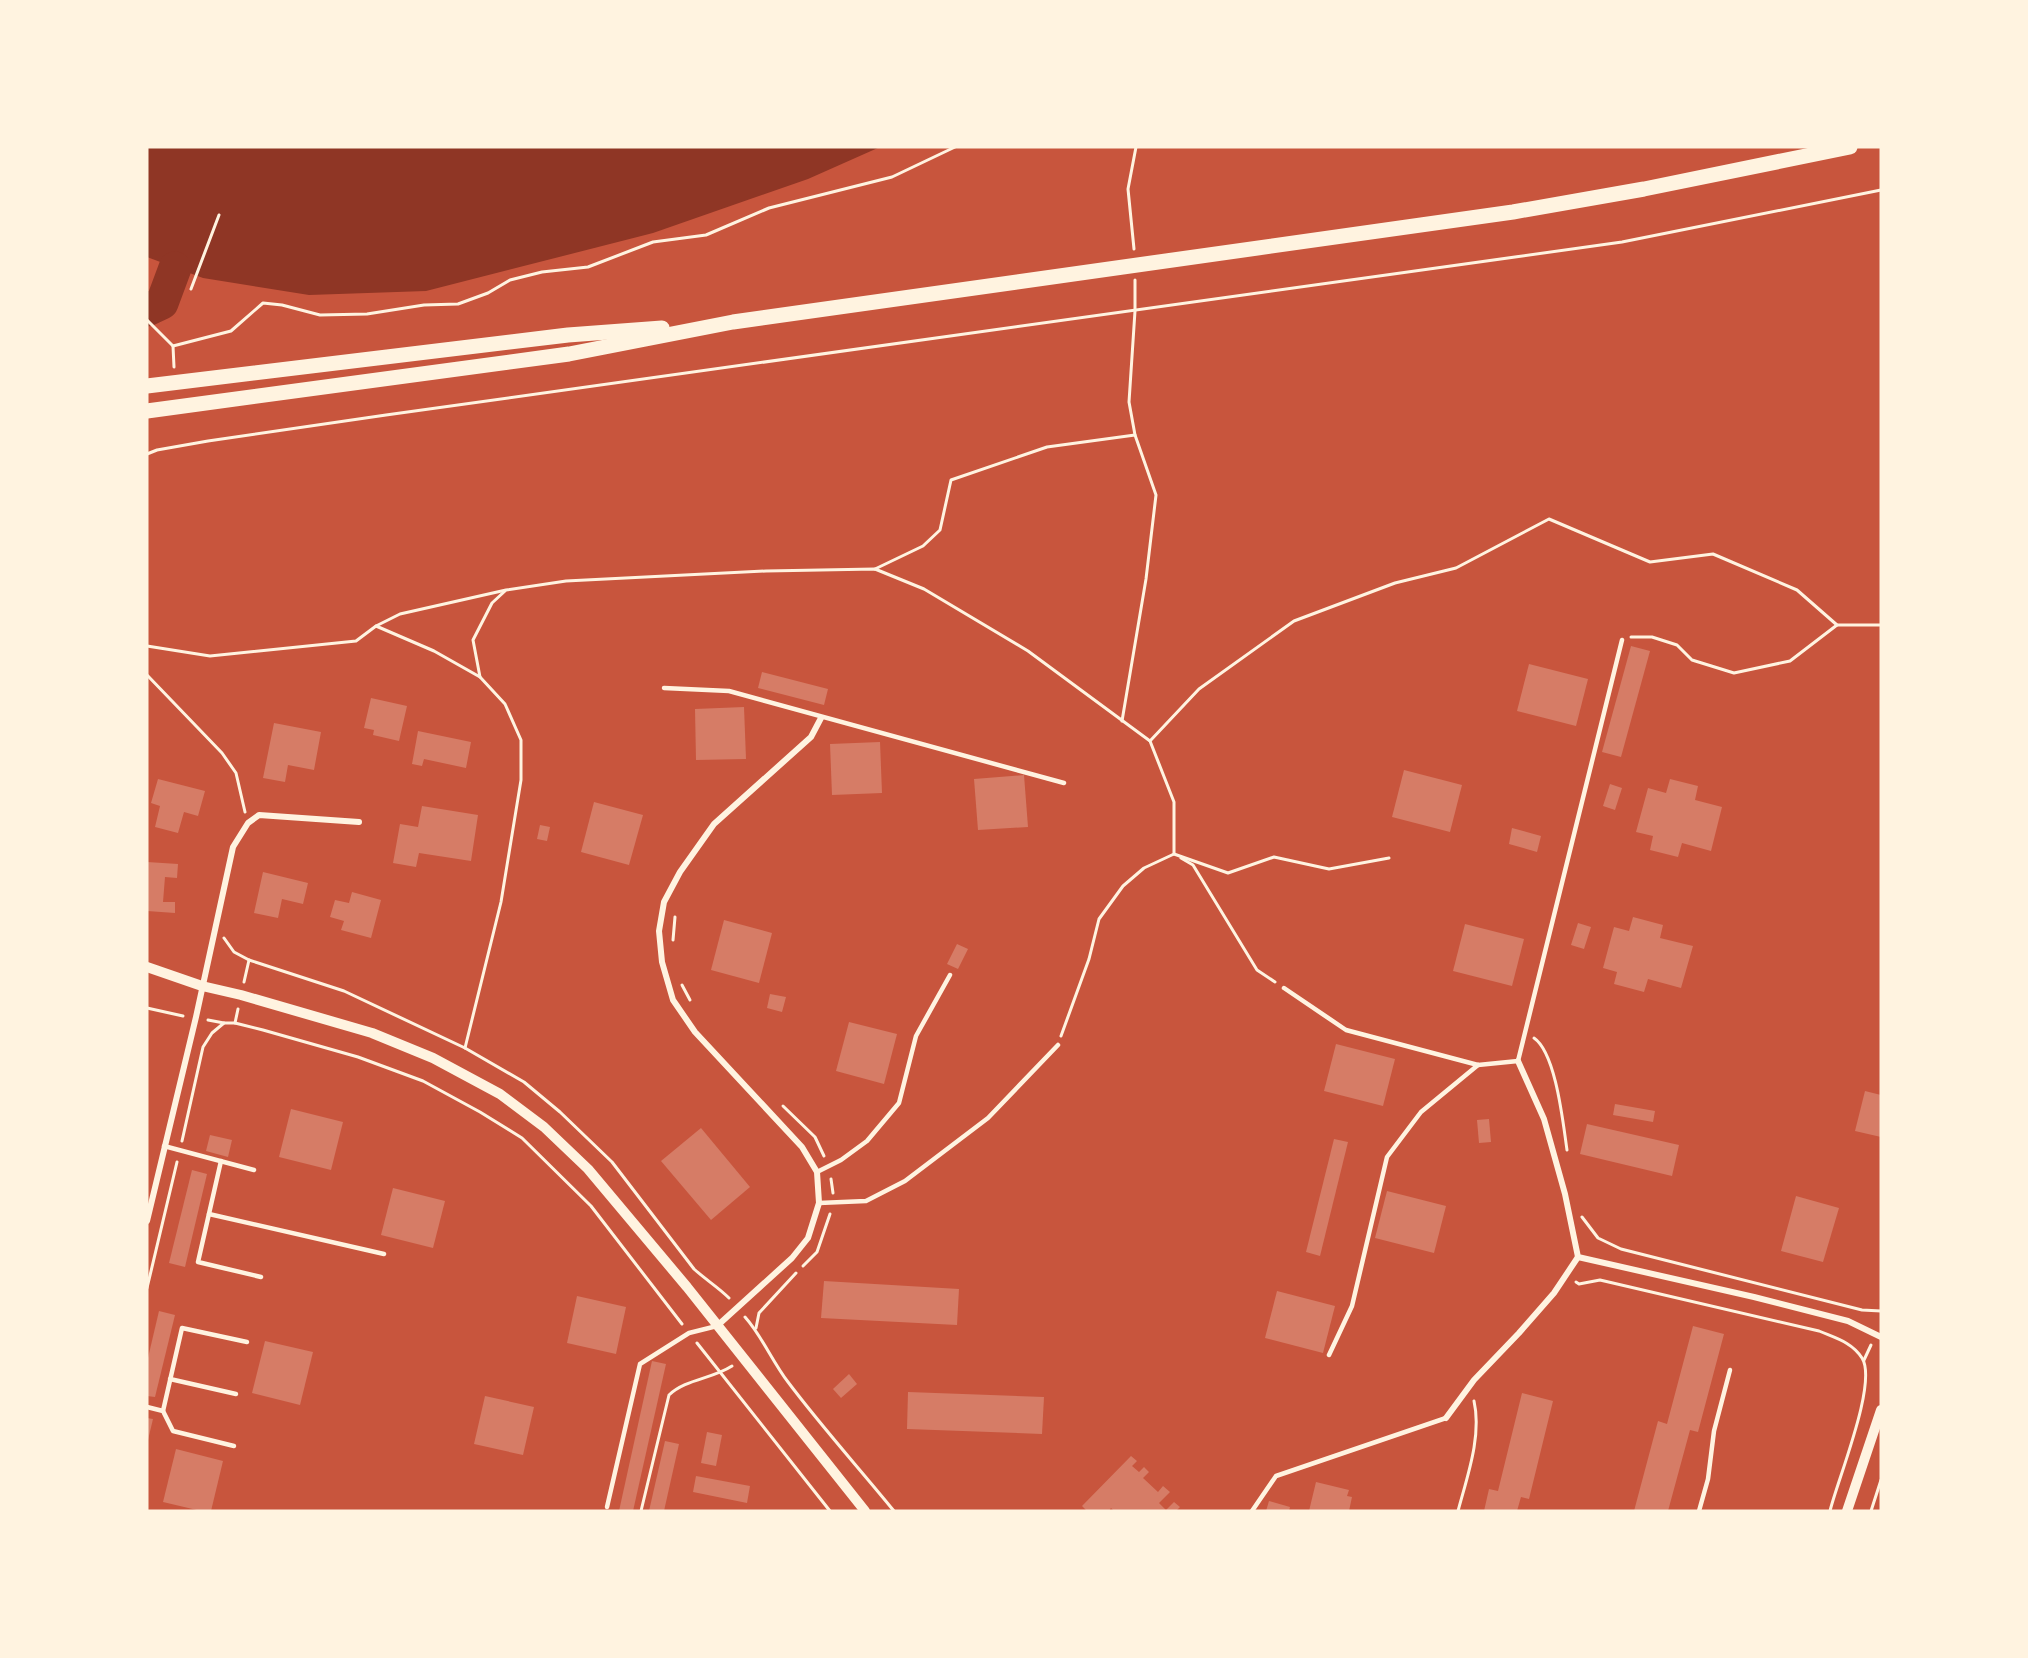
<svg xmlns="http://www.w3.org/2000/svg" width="2028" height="1658" font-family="'Noto Sans',sans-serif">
	<rect width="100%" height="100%" fill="#c8553d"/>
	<!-- water -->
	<polygon fill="#8f3625" points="147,147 880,147 808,179 653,233 426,291 309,295 203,278 147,257"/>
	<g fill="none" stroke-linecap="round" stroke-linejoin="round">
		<!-- river -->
		<polyline stroke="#8f3625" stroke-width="33" points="147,310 162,303 175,268"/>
	</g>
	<!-- building -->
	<g fill="#d67c66">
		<polygon points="1631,646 1650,651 1621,757 1602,752"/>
		<polygon points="1529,664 1588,679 1576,726 1517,711"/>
		<polygon points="762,672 828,689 824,705 758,688"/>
		<polygon points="371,698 407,706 399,741 373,735 374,730 364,728"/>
		<polygon points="744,707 746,759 696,760 695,709"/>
		<polygon points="274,723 321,732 314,770 288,765 285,782 263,778"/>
		<polygon points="418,731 471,742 466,768 424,759 422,766 412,764"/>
		<polygon points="880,742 882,793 832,795 830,744"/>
		<polygon points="1404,770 1462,785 1450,832 1392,817"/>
		<polygon points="1024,775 1028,827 978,830 974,779"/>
		<polygon points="158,779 205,791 198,816 184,812 178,833 155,827 160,806 151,803"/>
		<polygon points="1670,779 1698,786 1695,800 1722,807 1711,851 1682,843 1678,857 1650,850 1653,836 1636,832 1648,788 1666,793"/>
		<polygon points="1610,784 1622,788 1615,810 1603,806"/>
		<polygon points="594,802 643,815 629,865 581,852"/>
		<polygon points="422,806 478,815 471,861 419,853 416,867 393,863 400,824 418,827"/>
		<polygon points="540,825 550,827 547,841 537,839"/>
		<polygon points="1512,828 1541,836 1537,852 1509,844"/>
		<polygon points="147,862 178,864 177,878 165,877 163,902 175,902 175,913 147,911"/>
		<polygon points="263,872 308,883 303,904 282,899 278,918 254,913"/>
		<polygon points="352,892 381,900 371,938 341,930 344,921 330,917 335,900 349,903"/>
		<polygon points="1633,917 1663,925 1660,938 1693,946 1681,988 1648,979 1644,992 1614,984 1617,972 1603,968 1614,927 1629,931"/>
		<polygon points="724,920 772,933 759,983 711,970"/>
		<polygon points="1578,923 1591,927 1584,949 1571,945"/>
		<polygon points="1465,924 1524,939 1512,986 1453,971"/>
		<polygon points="957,944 968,949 958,969 947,964"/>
		<polygon points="770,994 786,997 782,1012 767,1008"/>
		<polygon points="849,1022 897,1034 884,1084 836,1071"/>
		<polygon points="1336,1044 1395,1059 1383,1106 1324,1091"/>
		<polygon points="1865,1091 1881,1095 1881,1137 1855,1131"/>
		<polygon points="1615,1104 1655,1111 1653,1122 1613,1115"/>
		<polygon points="291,1109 343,1122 331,1170 279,1157"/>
		<polygon points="1489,1119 1491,1142 1479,1143 1477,1120"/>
		<polygon points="1587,1124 1679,1145 1672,1176 1580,1154"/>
		<polygon points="701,1128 750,1187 711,1220 661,1161"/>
		<polygon points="210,1135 232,1140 228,1157 206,1151"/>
		<polygon points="1334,1139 1348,1142 1320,1256 1306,1252"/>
		<polygon points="192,1170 207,1174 185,1267 169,1263"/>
		<polygon points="393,1188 445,1201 433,1248 381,1235"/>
		<polygon points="1387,1191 1446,1206 1434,1253 1375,1238"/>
		<polygon points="1796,1196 1839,1208 1823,1262 1781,1251"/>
		<polygon points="824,1281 959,1289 957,1325 821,1318"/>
		<polygon points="1277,1291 1335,1306 1323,1353 1265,1338"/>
		<polygon points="577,1296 626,1307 616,1354 567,1343"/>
		<polygon points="159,1311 175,1315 155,1397 147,1396 147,1362"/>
		<polygon points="1693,1326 1724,1334 1698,1432 1690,1430 1668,1511 1634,1511 1658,1421 1667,1424"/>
		<polygon points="265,1341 313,1352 300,1405 252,1393"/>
		<polygon points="652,1361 666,1364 633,1511 619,1511"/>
		<polygon points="849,1374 857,1384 841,1398 833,1389"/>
		<polygon points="908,1392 1044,1397 1042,1434 907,1429"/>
		<polygon points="1522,1393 1553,1401 1529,1499 1521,1497 1517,1511 1484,1511 1489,1489 1498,1491"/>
		<polygon points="485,1396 534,1407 523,1455 474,1444"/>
		<polygon points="147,1418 153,1419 148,1440 147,1440"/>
		<polygon points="707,1432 722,1435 716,1466 701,1463"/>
		<polygon points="665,1441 679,1444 664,1511 649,1511"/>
		<polygon points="176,1449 223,1461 211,1511 201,1511 163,1502"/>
		<polygon points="1131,1456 1137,1461 1132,1466 1139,1472 1144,1467 1149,1472 1143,1478 1158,1492 1163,1486 1170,1492 1159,1503 1166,1510 1174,1502 1180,1507 1176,1511 1114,1511 1111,1508 1109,1511 1087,1511 1082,1506"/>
		<polygon points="696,1476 750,1486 747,1503 693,1492"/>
		<polygon points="1316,1482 1349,1490 1347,1496 1352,1497 1349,1511 1309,1511"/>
		<polygon points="1269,1501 1290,1507 1289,1511 1266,1511"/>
	</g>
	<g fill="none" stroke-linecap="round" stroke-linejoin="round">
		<!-- path -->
		<g stroke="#fff3e0" stroke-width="3">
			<polyline points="1134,249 1128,189 1136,147"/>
			<polyline points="1135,280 1135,311 1129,402 1135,435"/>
			<polyline points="191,289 219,215"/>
			<polyline points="147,320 173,346 174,367"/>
			<polyline points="173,346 231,331 263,303 282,305 320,315 367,314 424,305 458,304 488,293 510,280 542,272 588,267 653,242 706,235 769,208 892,177 955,147"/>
			<polyline points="147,454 157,450 208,441 386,415 1622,242 1881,190"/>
			<polyline points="875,569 923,546 940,530 951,480 1047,447 1135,435 1156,495 1146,579 1122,721"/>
			<polyline points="376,626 434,651 480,677 505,704 521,740 521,780 501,902 465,1048"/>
			<polyline points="1631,637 1652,637 1677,645 1692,660 1734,673 1790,661 1837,625"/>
			<polyline points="147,646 210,656 356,641 376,626 400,614 506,590 566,581 766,571 875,569 924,589 1028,651 1150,741 1174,802 1174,854 1144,868 1123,886 1099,919 1089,959 1061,1036"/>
			<polyline points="147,675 222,753 236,773 245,812"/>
			<polyline points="480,677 473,640 492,603 505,591"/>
			<polyline points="1150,741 1199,689 1294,621 1395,583 1456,568 1549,519 1650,562 1713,554 1797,590 1837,625 1881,625"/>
			<polyline points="1174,854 1228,873 1274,857 1329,869 1389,858"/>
			<polyline points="1181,858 1193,865 1257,970 1275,982"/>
			<path d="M224,938L234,952L249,960L344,991L465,1048L524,1082L560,1112L612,1162L694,1269C706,1280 718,1287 729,1298"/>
			<polyline points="673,940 675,917"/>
			<polyline points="244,982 249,960"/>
			<polyline points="682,985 690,1000"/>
			<polyline points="147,1008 183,1016"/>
			<polyline points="208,1020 224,1023"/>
			<polyline points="235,1023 238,1009"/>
			<path d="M1534,1038C1556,1053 1563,1123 1567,1150"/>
			<polyline points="783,1106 815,1137 824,1156"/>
			<polyline points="182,1141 203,1047 212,1033 224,1023 235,1023 263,1030 358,1057 423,1081 480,1112 522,1138 591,1206 682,1324"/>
			<polyline points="831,1179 833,1193"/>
			<polyline points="1582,1217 1598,1238 1621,1249 1862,1310 1881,1311"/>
			<polyline points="803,1266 817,1252 830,1214"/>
			<path d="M1576,1282L1579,1284L1600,1280L1819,1331C1835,1338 1852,1342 1862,1358C1878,1383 1837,1481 1830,1511"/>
			<polyline points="147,1288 177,1162"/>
			<path d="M745,1317C762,1336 772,1361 788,1382C821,1426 859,1468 894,1511"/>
			<polyline points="756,1328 759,1313 796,1273"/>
			<polyline points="697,1343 830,1511"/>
			<polyline points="1864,1360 1871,1345"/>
			<path d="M641,1511L669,1395C686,1379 712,1379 732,1366"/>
			<path d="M1458,1511C1467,1477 1482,1436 1474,1401"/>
			<polyline points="1871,1511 1881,1480"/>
		</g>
		<!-- service -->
		<g stroke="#fff3e0" stroke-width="4.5">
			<polyline points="664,688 729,691 1064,783"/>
			<polyline points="1284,988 1346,1030 1478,1065 1518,1061 1622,640"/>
			<polyline points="164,1146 254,1170"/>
			<polyline points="221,1161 198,1262 261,1277"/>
			<polyline points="817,1172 841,1160 867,1141 899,1103 916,1036 950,975"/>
			<polyline points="819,1203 866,1201 905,1181 988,1118 1058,1045"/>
			<polyline points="209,1214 384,1254"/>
			<polyline points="1329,1355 1352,1306 1387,1157 1421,1112 1478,1065"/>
			<polyline points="170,1379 236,1394"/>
			<polyline points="147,1407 163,1411 173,1431 234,1446"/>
			<polyline points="163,1411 182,1328 247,1342"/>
			<polyline points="607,1507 640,1364 689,1333 717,1326"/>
			<polyline points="1252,1511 1276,1476 1446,1418"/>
			<polyline points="1699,1511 1708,1479 1714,1431 1730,1370"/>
		</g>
		<!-- minor -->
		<g stroke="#fff3e0" stroke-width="6">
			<polyline points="1518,1061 1544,1119 1565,1194 1578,1257 1754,1297 1848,1321 1881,1337"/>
			<polyline points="147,1221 196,1017 233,847 248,823 259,815 359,822"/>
			<polyline points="717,1326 792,1258 808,1238 819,1203 817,1172 802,1147 695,1032 673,1000 662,962 659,931 664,902 680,872 714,824 811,737 821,718"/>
			<polyline points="1446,1418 1474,1380 1519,1333 1554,1293 1578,1257"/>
		</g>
		<!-- tertiary -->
		<g stroke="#fff3e0" stroke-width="10">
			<polyline points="147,967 202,986 241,995 372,1033 433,1058 500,1094 544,1127 588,1169 687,1287 865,1511"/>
			<polyline points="1847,1511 1881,1410"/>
		</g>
		<!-- trunk -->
		<g stroke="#fff3e0" stroke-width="15">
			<polyline points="147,386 568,335 662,328"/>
			<polyline points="147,411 569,354 733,322 1513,212 1644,189 1850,147"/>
		</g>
	</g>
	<!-- border -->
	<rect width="2028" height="1658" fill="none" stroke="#fff3e0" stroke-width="297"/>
</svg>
